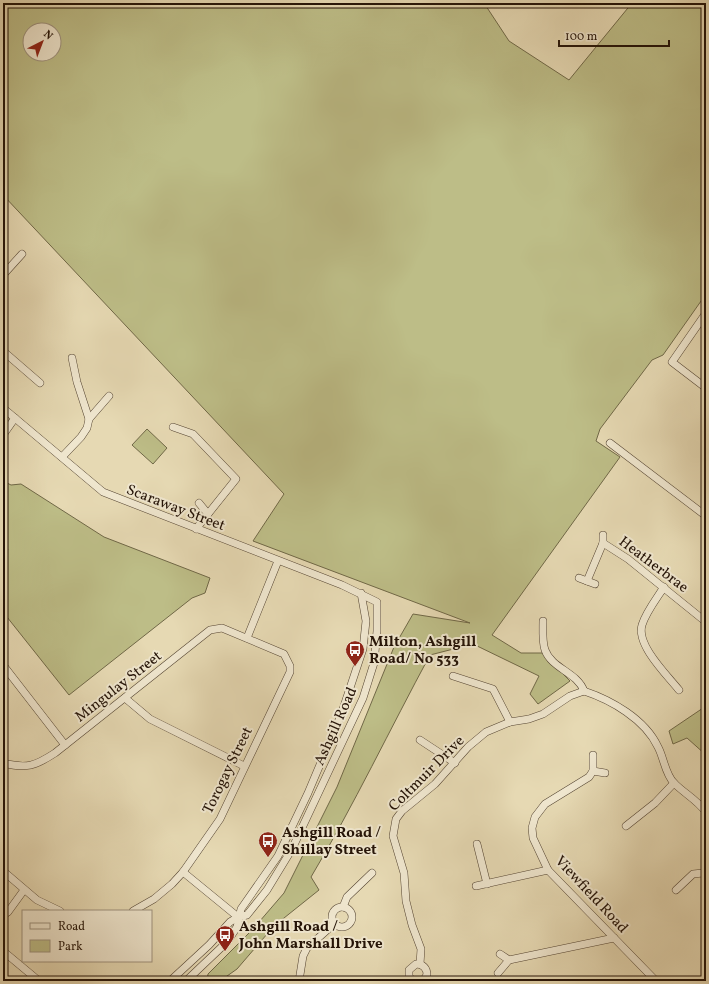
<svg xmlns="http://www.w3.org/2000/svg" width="709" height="984" font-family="Vollkorn,serif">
	<rect width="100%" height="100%" fill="#e6d9b3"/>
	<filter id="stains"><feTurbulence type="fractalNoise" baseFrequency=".005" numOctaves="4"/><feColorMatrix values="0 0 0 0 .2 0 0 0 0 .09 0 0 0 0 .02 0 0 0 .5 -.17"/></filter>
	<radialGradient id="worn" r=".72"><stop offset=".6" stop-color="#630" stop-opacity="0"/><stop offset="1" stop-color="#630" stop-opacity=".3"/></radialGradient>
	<!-- green -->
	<g fill="#bdbd87" stroke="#706847" fill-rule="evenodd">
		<path d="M3,3H484L509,41L569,80L632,3H706V294L663,355L652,360L600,429L596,441L620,457L492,635L521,653H542L570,681L538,704L530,694L539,676L473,644L430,655C390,729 354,805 311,877L319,890L274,926L237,969L220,981H207L208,974L253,929L284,893L337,787L394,647L413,614L470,623L253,541L284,494L3,195ZM30,30H54V54H30Z"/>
		<polygon points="147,429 167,448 153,464 132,445"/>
		<polygon points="3,481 11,485 21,484 104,537 210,578 205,593 192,598 69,695 3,612 3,557 8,549 3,546"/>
		<polygon points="706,706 706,755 687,738 673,744 669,731"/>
	</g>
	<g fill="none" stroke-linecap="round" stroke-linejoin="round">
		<defs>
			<g id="minor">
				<polyline points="3,275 22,254"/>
				<polyline points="706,313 672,362 706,388"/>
				<polyline points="3,351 40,383"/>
				<polyline points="3,408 103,492 342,585 377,602 377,631 374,663 363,698 292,849 267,890 247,915 238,917 230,922 209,945 170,981"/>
				<polyline points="89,419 109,396"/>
				<polyline points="173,427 193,434 236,479 196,529"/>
				<polyline points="3,435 15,418"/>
				<polyline points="610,443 706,516"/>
				<polyline points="62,457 81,437 87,428 89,419 77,382 72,358"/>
				<polyline points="199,503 208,514"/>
				<polyline points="603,543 628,559 706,622"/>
				<polyline points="579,578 595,584"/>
				<polyline points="587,581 603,543 603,535"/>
				<path d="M664,587C657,598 646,612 642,625C636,645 667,675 679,690"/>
				<path d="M543,621C543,629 542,642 545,650C552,669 577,672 584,691"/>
				<polyline points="247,638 278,561"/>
				<polyline points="3,665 65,745"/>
				<polyline points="453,676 493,689 510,722"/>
				<path d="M584,691C611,700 645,719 658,747C664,758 665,774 674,783C685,794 696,799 706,812"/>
				<polyline points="125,698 150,719 244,766"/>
				<polyline points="420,740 455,763"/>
				<polyline points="593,755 593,771 589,777 545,804 535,817 532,828 533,838 548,870 656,981"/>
				<path d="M3,763C27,769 35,766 55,753L210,630L222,628L284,654L290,666V672L220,819L183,872L172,884L154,899L133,911"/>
				<polyline points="593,771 605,773"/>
				<polyline points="626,826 655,803 674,783"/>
				<polyline points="477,844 487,884"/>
				<polyline points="3,871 37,900 60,911"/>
				<polyline points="183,872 238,917"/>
				<polyline points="476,886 548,870"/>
				<polyline points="676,890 693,874 703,873"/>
				<polyline points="343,907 347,897 372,873"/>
				<circle cx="342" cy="917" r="10"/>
				<polyline points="3,915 8,912 24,890"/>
				<polyline points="3,951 39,981"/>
				<polyline points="500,954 509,960"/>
				<polyline points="420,964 421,949 412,925 406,901 404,873 393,836 396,819 402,811 435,784 468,747 486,732 510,722 529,719 543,714 570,696 584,691"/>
				<polyline points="498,973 509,960 614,938"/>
				<polyline points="186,981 227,942 237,927 241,909 278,856 308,793 341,715 363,649 366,621 361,593"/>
				<polyline points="299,981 303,956 307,948 335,923"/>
				<path d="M412,981L409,976V970L416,964C423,964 427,968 427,975L423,981"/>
			</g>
		</defs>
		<!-- minor casing -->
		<use href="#minor" stroke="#544432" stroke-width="8"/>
		<!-- minor -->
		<use href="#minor" stroke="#efe6ce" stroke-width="7"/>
	</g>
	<!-- icons -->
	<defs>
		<symbol id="bus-pin" viewBox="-11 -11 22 30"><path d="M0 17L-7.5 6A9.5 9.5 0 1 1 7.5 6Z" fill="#8f2418" stroke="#efe6ce"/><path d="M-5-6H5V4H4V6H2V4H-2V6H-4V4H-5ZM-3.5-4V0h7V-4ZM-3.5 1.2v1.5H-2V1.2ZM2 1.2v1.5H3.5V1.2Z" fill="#fff"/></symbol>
	</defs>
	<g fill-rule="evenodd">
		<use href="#bus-pin" x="344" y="639" width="22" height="30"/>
		<use href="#bus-pin" x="257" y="830" width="22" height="30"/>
		<use href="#bus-pin" x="214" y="924" width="22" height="30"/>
	</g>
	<g text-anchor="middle" stroke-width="4" stroke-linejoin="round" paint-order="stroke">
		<!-- street labels -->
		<g font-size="15" fill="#241307" stroke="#efe6ce">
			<text transform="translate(176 507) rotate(21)" y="5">Scaraway Street</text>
			<text transform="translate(654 564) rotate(37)" y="5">Heatherbrae</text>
			<text transform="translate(118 686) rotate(-38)" y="5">Mingulay Street</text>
			<text transform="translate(335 726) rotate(-66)" y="5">Ashgill Road</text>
			<text transform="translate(227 770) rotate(-64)" y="5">Torogay Street</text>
			<text transform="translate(426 773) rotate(-45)" y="5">Coltmuir Drive</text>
			<text transform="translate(592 894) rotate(47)" y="5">Viewfield Road</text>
		</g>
		<!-- poi labels -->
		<g font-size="15" font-weight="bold" fill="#241307" stroke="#efe6ce" text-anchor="start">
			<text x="369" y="646">Milton, Ashgill<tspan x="369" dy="17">Road/ No 533</tspan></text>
			<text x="282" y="837">Ashgill Road /<tspan x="282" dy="17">Shillay Street</tspan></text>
			<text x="239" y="931">Ashgill Road /<tspan x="239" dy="17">John Marshall Drive</tspan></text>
		</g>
	</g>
	<!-- margin -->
	<rect width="709" height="984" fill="none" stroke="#e6d9b3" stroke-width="16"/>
	<rect x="4" y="4" width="701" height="976" fill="none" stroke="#241307" stroke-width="2"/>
	<rect x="8" y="8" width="693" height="968" fill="none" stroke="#241307"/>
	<!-- legend -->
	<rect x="22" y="910" width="130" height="52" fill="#efe6ce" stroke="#9e927e"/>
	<rect x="30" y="923" width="20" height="6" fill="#efe6ce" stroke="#9e927e"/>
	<text x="58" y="930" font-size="12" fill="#241307">Road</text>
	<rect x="30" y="940" width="20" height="12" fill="#bdbd87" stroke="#9e927e"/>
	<text x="58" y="950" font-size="12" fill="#241307">Park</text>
	<!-- north arrow -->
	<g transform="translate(42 42) rotate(42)"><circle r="19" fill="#efe6ce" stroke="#9e927e"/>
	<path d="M0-3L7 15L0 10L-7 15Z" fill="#8f2418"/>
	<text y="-6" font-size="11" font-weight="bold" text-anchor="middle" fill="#241307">N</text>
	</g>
	<!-- scale -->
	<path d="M559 40v6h110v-6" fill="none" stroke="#241307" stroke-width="2"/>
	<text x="565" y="40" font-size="12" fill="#241307" stroke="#efe6ce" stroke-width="3" paint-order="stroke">100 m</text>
	<rect width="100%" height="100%" filter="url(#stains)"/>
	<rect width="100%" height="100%" fill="url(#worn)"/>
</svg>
